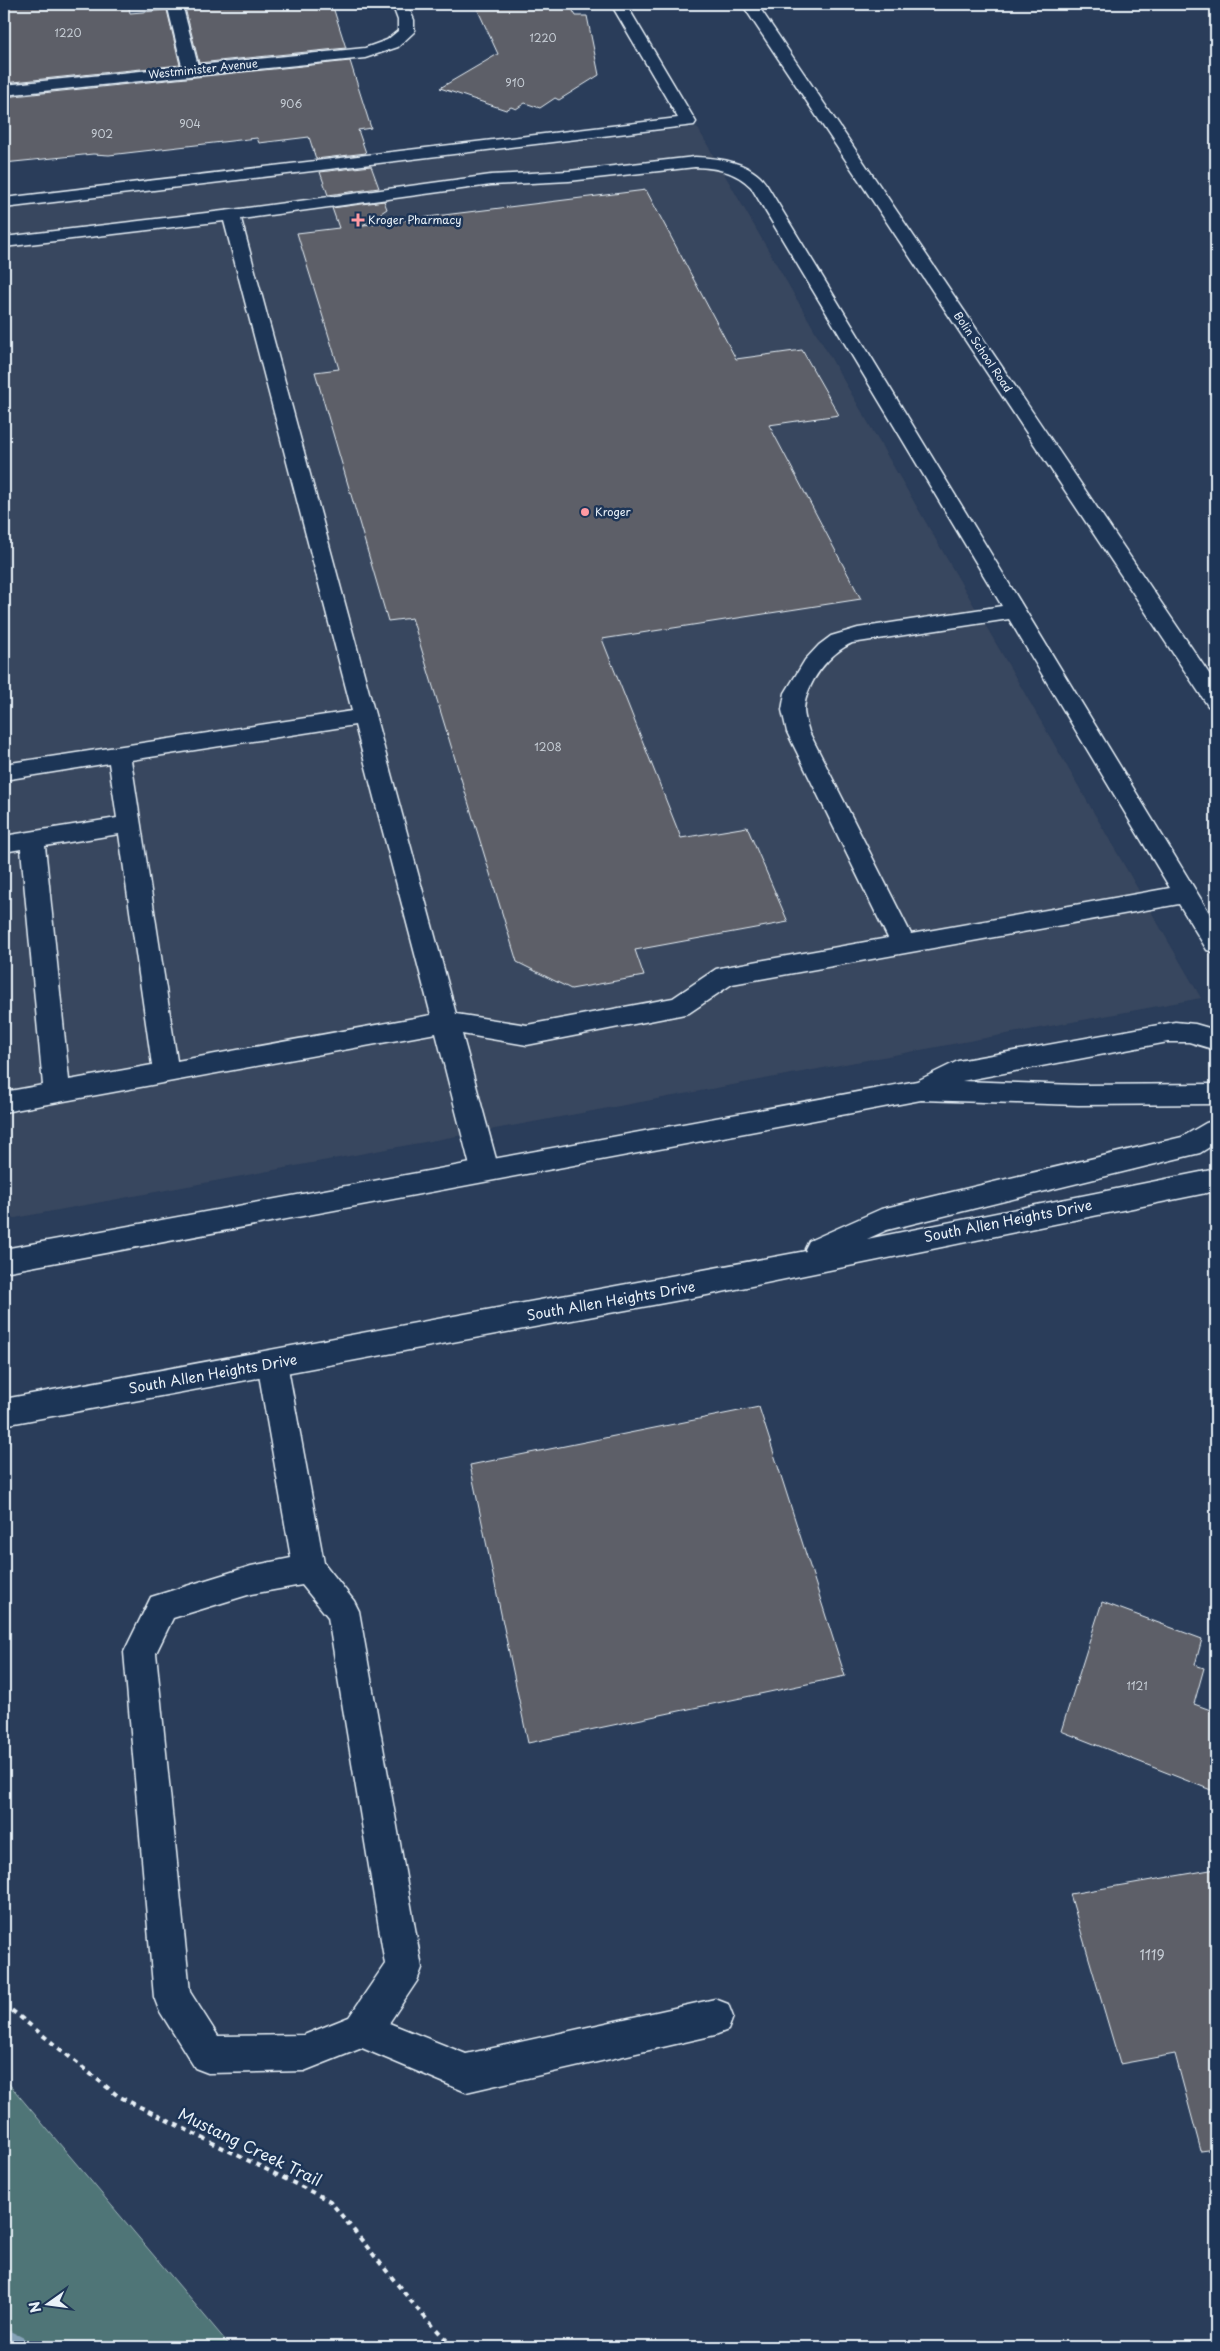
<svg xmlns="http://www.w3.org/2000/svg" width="1220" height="2351" font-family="'Playpen Sans',sans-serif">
	<rect width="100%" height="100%" fill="#2a3d5a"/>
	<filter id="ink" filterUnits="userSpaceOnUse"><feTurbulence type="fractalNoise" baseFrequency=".02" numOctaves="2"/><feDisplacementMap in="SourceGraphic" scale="10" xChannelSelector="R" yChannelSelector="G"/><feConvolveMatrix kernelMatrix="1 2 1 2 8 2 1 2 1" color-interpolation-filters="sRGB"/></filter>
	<g filter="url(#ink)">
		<!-- built -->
		<polygon fill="#39475e" points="697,127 1201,998 4,1220 4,208"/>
		<!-- green -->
		<polygon fill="#507577" stroke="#9cb3b8" points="4,2078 231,2347 4,2347"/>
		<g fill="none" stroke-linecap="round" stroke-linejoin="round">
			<!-- stream -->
			<polygon fill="#86a2b8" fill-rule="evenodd" points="4,2328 24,2338 28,2347 4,2347"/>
		</g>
		<!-- building -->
		<g fill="#5d5f67" stroke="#e8f1f8">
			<polygon points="4,4 128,4 130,13 167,10 180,65 4,83"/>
			<polygon points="232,4 332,4 346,48 199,63 185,8"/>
			<polygon points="475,4 569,4 576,16 587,16 599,75 559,100 555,98 540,108 525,103 516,109 511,107 506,110 440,88 498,54"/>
			<polygon points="350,61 371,128 358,130 366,153 316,159 309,137 259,143 257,138 109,155 93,154 4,163 4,97"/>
			<polygon points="371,166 379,188 328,195 320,172"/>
			<polygon points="646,190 736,359 802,350 839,415 769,425 861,599 602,639 681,838 747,827 788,922 635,950 644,976 571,989 517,962 412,618 388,621 315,372 339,369 297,233 339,228 332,208 384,201 387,209 363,225"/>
			<polygon points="759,1407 845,1676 528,1743 470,1465"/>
			<polygon points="1102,1602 1202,1639 1195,1665 1204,1668 1194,1704 1216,1712 1216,1792 1061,1731"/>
			<polygon points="1216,1869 1216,2149 1201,2151 1175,2054 1120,2064 1070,1894"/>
		</g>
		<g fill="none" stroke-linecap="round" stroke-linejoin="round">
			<defs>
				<g id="service">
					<polygon points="167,4 182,4 199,70 197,73 185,73 183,70"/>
					<polygon points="611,4 626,4 696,122 694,125 4,208 4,198 678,118"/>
					<path d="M695,157C720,158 751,162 766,184L1216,924V953L1207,950L1179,904L732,984L689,1013L680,1015L527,1045L462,1034L499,1170L495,1178L485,1181L475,1178L471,1170L436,1033L4,1112V1092L43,1085L21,849L4,852V836L117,818L109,763L4,780V764L352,711L224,221L4,247V237L240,209L491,175L569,171ZM695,167C717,168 735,171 751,187L1002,606L858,628L831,636L819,645L805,660L785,693L782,710L787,732L888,938L725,967L716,969L673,998L527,1025L456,1014L241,219L491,185L569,181ZM1009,619L1170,888L911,934L809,732C807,724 804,717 804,709C806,683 829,653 852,643ZM355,725L431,1015L177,1061L131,760ZM119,834L152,1065L69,1080L45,846Z"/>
					<path d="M272,1351L282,1354L287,1363L324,1563L354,1601L359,1611L422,1968L417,1981L389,2023L466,2054L715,1999L728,2004L733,2017L728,2030L715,2035L466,2092L362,2048L304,2071L208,2073L195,2068L159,2010L154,1997L124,1652L151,1597L251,1566L291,1558L257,1363L262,1354ZM302,1585L328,1617L385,1964L349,2017L304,2035L218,2036L190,1992L156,1653L173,1618L251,1594Z"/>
				</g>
				<g id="minor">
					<polygon points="392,4 407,4 414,20 414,32 398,47 365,58 4,95 4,85 365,48 387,40 398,31 398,20"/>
					<polygon points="742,4 757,4 1216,684 1216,708 1208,706"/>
				</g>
				<g id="secondary">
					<polygon points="1175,1022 1195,1024 1216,1030 1216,1050 1189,1042 1168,1042 962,1081 1078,1085 1216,1084 1216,1104 1078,1105 921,1100 4,1272 4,1249 917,1081 958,1061"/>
					<polygon points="1216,1120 1216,1143 1200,1153 887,1230 867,1239 1216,1169 1216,1191 707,1295 4,1425 4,1399 806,1251 805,1249 809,1241 881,1209 1182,1137 1206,1123"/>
				</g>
			</defs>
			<!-- service casing -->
			<use href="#service" stroke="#e8f1f8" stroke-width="3"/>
			<!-- minor casing -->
			<use href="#minor" stroke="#e8f1f8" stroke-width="3"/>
			<!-- secondary casing -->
			<use href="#secondary" stroke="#e8f1f8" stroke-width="3"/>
			<!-- path -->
			<polyline stroke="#e8f1f8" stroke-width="4" stroke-dasharray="5 5" stroke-linecap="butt" points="4,2004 118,2096 330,2201 419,2311 453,2347"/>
			<!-- service -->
			<use href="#service" fill="#1d3557" fill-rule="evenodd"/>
			<!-- minor -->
			<use href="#minor" fill="#1d3557" fill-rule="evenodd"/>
			<!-- secondary -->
			<use href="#secondary" fill="#1d3557" fill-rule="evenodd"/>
		</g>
	</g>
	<!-- markers -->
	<g fill="#ff9aa2" stroke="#1d3557" stroke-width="2">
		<path d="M355.5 212.5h5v5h5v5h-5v5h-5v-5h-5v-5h5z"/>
		<circle cx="585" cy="512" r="5"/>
	</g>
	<g text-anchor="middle" stroke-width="5" stroke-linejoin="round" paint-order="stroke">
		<!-- number labels -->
		<g font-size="11" fill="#c5ccd4">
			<text x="68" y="37">1220</text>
			<text x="543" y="42">1220</text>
			<text x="515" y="87">910</text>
			<text x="291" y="108">906</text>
			<text x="190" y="128">904</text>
			<text x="102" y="138">902</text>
			<text x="548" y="751">1208</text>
			<text x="1137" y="1690">1121</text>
		</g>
		<!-- far-street labels -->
		<g font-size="11" fill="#e8f1f8" stroke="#1d3557">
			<text transform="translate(203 69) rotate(-6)" y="4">Westminister Avenue</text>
			<text transform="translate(983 352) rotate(56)" y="4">Bolin School Road</text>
		</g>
		<!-- far-poi labels -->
		<g font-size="11" fill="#e8f1f8" stroke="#1d3557" text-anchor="start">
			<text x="368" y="224">Kroger Pharmacy</text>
			<text x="595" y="516">Kroger</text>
		</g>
		<!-- street labels -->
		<g font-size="14" fill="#e8f1f8" stroke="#1d3557">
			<text transform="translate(1008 1221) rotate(-11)" y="5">South Allen Heights Drive</text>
			<text transform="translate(611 1301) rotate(-10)" y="5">South Allen Heights Drive</text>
			<text transform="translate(213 1374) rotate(-10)" y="5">South Allen Heights Drive</text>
		</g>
		<!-- near-number labels -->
		<g font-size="14" fill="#c5ccd4">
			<text x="1152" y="1960">1119</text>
		</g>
		<!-- near-street labels -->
		<g font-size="16" fill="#e8f1f8" stroke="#1d3557">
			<text transform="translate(250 2147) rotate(26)" y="6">Mustang Creek Trail</text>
		</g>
	</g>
	<!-- margin -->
	<rect width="1220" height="2351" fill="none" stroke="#1d3557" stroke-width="20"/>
	<rect x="10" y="10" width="1200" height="2331" fill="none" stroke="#e8f1f8" stroke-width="2" filter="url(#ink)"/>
	<!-- north arrow -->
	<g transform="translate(48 2304) rotate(256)" stroke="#1d3557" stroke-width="4" paint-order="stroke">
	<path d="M0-4L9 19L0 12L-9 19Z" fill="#e8f1f8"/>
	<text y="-8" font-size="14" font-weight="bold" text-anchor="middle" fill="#e8f1f8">N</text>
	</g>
</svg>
